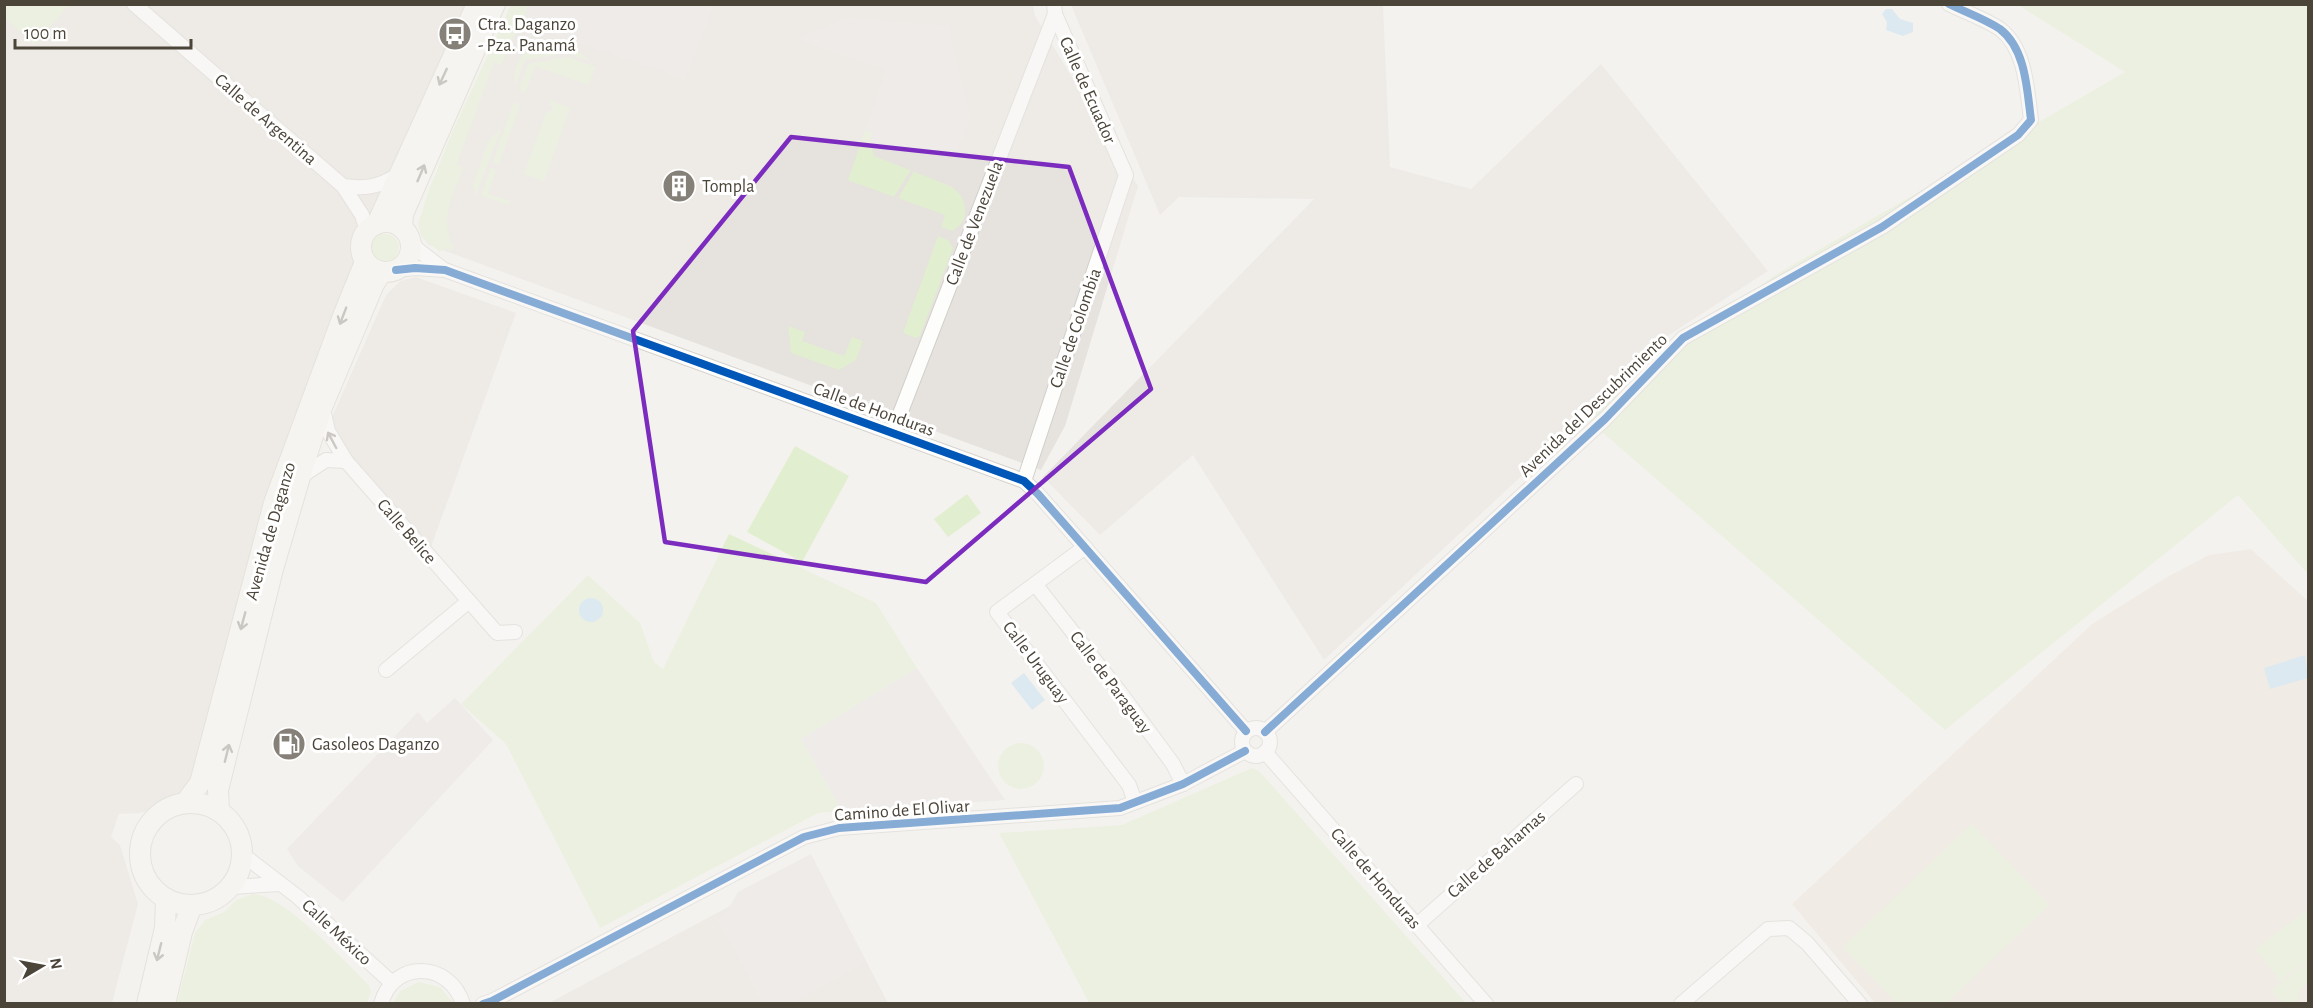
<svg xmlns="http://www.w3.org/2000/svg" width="2313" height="1008" font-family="'Alegreya Sans',sans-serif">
	<rect width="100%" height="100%" fill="#f4f2ee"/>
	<!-- industrial -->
	<g fill="#e6e2de">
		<polygon points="5,5 477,5 363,237 362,256 186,802 139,813 119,814 111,837 120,845 138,904 112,1003 5,1004"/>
		<polygon points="511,5 1033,5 1035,16 1138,186 1065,426 1041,470 429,245 422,237 418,225 429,190"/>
		<polygon points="1071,5 1383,5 1390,167 1471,189 1601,64 1768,271 1638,355 1587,415 1324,660 1193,455 1100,535 1043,477 1314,199 1179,197 1160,215"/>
		<polygon points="416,277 516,313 431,547 336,438 332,417 386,295 400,281"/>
		<polygon points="814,861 888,1003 547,1004"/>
	</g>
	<!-- education -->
	<polygon fill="#eae5da" points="2251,549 2308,601 2308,1003 1875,1003 1792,904 2092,624 2167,577 2209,555"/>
	<!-- green -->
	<g fill="#e1eecf">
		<polygon points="5,4 69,4 69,5 34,44 5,18"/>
		<path d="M511,5H528L523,24L520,32L515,34L501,65L494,62L456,165L463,168C452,199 439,216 453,247L451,251L443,248L440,252L422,237L418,225L429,190L453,130Z"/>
		<polygon points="2018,5 2308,5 2308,574 2238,495 1945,730 1586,418 1772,277 2125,72"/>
		<path d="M553,42L577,51L590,61L567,53L525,60L516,83L514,82C516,57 527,44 553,42Z"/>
		<polygon points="568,57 595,67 589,85 535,66 525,92 519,90 528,64"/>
		<polygon points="550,100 570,108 544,181 524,174 546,113 553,110"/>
		<polygon points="514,102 520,105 499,164 493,162"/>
		<polygon points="501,129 476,195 473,185 489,140"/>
		<polygon points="865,130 872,133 911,170 894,197 848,180"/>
		<polygon points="491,168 496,170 488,194 510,201 509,205 481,195"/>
		<path d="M914,171C935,180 966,184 965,212C965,221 959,227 952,231L941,227L945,215L898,198Z"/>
		<circle cx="385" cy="248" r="14"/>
		<polygon points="938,236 948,240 953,248 920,336 916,338 903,333"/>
		<polygon points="788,326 805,332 802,341 844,356 852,337 863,341 856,360 839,370 791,353"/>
		<polygon points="795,446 849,476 802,562 747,532"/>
		<polygon points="967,494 981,513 948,537 934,519"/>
		<polygon points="729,534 876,603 917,668 801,739 842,811 818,813 600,928 506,744 461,704 588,575 640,623 654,662 663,669"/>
		<circle cx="1021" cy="766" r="23"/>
		<polygon points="1252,768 1260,772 1466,1003 1089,1003 999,833 1122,825"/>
		<polygon points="1972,824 2049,905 1946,1003 1897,1003 1843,947"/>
		<path d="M253,894C285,895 345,962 369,985L371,992L367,1003H177L195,933L205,920L224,912L236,900Z"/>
		<polygon points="2308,909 2308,960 2280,981 2256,949"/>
		<polygon points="2308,962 2308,980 2298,994 2296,1003 2283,1003 2283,998 2279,1001 2272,990"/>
		<polygon points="419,982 440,987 453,1003 393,1003 400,991"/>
	</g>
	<!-- parking -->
	<g fill="#e6e3df">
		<polygon points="528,5 528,4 714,5 685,79 523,24"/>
		<polygon points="849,18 949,26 970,118 952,165 969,171 961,194 955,188 874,156 870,143 872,133 865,130 886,70 799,40 798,37"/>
		<polygon points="917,668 1005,800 842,811 801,739"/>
		<polygon points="455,698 493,740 343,902 298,866 287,849 418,712 427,723"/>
		<polygon points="811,854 866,962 793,1003 763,1003 717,919 725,915 738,892"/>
	</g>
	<!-- water -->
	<g fill="#c0ddf1">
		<polygon points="1886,9 1892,9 1900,19 1913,23 1913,32 1903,36 1886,30 1887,22 1882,14"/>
		<circle cx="591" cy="610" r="12"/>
		<polygon points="2305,655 2308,678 2270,689 2264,668"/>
		<polygon points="1024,673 1045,700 1032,710 1011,683"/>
	</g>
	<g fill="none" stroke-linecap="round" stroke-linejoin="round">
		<defs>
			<g id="street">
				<polyline points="134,4 343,186 362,215 367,231"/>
				<path d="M343,186C365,189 379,187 398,175"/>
				<polyline points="409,237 417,249 443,269"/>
				<polyline points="396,270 415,268 445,270 1024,481 1038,494 1246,731"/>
				<polyline points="893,432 1055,14"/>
				<polyline points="346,461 497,633 515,632"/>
				<polyline points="300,477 326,460 346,461 328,431 323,409"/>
				<polyline points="1024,481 1126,175 1055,14 1054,4"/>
				<polyline points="1085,547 997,612 1129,785 1135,802"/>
				<polyline points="1035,584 1119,691 1173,764 1183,784"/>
				<polyline points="386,670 469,601"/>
				<circle cx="1256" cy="742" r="14"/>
				<path d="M1265,732L1605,419L1683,338L1882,227L2018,135L2031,120C2027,90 2026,49 2000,29C1985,19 1965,12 1949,4"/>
				<polyline points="1265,752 1486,1004"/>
				<polyline points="242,854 298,897 392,983"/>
				<polyline points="231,887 279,884"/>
				<polyline points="1417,925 1576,784"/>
				<path d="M381,1004C393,959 450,961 463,1004"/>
				<polyline points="483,1004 492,1001 804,837 839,828 1120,808 1183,784 1245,751"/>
				<polyline points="1681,1004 1768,929 1789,928 1807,943 1860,1004"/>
			</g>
			<g id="secondary">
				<circle cx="386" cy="247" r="25"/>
				<polyline points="377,224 477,4"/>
				<polyline points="402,228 403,214 495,4"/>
				<polyline points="186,802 200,783 274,503 343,316 365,262"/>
				<circle cx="191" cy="854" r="51"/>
				<polyline points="219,810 218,790 273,569 300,477 322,407 374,284 382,272"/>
				<polyline points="147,1004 165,928 166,899"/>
				<polyline points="165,1004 182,932 192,905"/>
			</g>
		</defs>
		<!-- street casing -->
		<use href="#street" stroke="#d2d0cb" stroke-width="16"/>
		<!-- secondary casing -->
		<use href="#secondary" stroke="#d3cfc5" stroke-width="22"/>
		<!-- street -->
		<use href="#street" stroke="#fdfdfc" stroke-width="14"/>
		<!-- secondary -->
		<use href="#secondary" stroke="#f7f6f1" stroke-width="20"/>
		<defs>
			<g id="cycleway">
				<polyline points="396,270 415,268 445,270 1024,481 1038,494 1246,731"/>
				<path d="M1265,732L1605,419L1683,338L1882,227L2018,135L2031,120C2027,90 2026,49 2000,29C1985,19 1965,12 1949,4"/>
				<polyline points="483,1004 492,1001 804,837 839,828 1120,808 1183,784 1245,751"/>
			</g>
		</defs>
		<!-- cycleway casing -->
		<use href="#cycleway" stroke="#fff" stroke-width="11"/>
		<!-- cycleway -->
		<use href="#cycleway" stroke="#0057b8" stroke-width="8"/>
	</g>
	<!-- one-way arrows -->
	<defs><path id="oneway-shaft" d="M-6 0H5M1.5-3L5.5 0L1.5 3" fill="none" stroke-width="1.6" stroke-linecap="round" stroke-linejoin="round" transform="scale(1.5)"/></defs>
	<g stroke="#98948c">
		<use href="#oneway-shaft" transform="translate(443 77) rotate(115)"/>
		<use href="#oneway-shaft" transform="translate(421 173) rotate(-67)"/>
		<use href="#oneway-shaft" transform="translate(343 316) rotate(111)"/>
		<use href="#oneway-shaft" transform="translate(243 621) rotate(105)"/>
		<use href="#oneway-shaft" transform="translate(227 753) rotate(-76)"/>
		<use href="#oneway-shaft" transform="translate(159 952) rotate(104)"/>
	</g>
	<use stroke="#9b9791" href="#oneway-shaft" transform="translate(332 440) rotate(-118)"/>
	<!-- marked area -->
	<path d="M0 0H2313V1008H0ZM791,137L1069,167L1151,389L926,582L665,542L633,331Z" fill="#f4f2ee" fill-opacity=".55" fill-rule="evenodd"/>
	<path fill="none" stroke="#7b2cbf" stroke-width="4.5" stroke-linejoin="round" d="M791,137L1069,167L1151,389L926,582L665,542L633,331Z"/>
	<!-- icons -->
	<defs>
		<symbol id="bus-disc" viewBox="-11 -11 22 22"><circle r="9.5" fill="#868178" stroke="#fff"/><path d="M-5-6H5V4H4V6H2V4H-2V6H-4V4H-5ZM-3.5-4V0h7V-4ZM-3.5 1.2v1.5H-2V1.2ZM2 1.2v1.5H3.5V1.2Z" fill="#fff"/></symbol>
		<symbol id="building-disc" viewBox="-11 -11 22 22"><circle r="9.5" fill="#868178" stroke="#fff"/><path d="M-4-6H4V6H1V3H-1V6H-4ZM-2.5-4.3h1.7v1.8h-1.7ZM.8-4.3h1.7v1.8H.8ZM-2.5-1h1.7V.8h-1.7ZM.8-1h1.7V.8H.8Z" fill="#fff"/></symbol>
		<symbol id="fuel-disc" viewBox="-11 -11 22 22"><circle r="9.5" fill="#868178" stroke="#fff"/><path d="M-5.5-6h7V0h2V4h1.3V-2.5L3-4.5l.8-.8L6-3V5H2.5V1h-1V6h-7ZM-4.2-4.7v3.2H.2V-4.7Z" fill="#fff"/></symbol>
	</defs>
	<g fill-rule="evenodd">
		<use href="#bus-disc" x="436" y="15" width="38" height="38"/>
		<use href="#building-disc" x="660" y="167" width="38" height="38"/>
		<use href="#fuel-disc" x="270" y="725" width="38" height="38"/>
	</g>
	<g text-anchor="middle" stroke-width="6" stroke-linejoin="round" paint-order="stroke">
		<!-- poi labels -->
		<g font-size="18" fill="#4b4439" stroke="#fff" text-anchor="start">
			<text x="478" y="30">Ctra. Daganzo<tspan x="478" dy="21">- Pza. Panamá</tspan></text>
			<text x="702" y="192">Tompla</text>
			<text x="312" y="750">Gasoleos Daganzo</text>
		</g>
		<!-- street labels -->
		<g font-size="18" fill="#4b4439" stroke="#fff">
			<text transform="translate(1088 90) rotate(66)" y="6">Calle de Ecuador</text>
			<text transform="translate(266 119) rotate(41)" y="6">Calle de Argentina</text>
			<text transform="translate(974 223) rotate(-69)" y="6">Calle de Venezuela</text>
			<text transform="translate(1075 328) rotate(-71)" y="6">Calle de Colombia</text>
			<text transform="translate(1593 405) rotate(-44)" y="6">Avenida del Descubrimiento</text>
			<text transform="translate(874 409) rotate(20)" y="6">Calle de Honduras</text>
			<text transform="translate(270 531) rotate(-74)" y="6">Avenida de Daganzo</text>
			<text transform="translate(407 531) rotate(49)" y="6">Calle Belice</text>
			<text transform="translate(1036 662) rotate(53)" y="6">Calle Uruguay</text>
			<text transform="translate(1111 682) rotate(53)" y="6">Calle de Paraguay</text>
			<text transform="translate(902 810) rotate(-4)" y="6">Camino de El Olivar</text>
			<text transform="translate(1496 854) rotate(-41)" y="6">Calle de Bahamas</text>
			<text transform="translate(1376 878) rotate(49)" y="6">Calle de Honduras</text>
			<text transform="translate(337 932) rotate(43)" y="6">Calle México</text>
		</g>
	</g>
	<!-- border -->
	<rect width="2313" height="1008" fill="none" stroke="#4b4439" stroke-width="12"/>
	<!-- north arrow -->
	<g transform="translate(42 966) rotate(80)" stroke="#ffffff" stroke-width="4.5" paint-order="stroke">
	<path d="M0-4.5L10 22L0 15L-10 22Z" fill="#4b4439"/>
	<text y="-9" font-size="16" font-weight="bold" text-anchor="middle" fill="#4b4439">N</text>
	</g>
	<!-- scale -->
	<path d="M15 39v9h176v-9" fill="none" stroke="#4b4439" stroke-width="3"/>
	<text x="24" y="39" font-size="18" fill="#4b4439" stroke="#ffffff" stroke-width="4.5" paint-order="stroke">100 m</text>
</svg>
